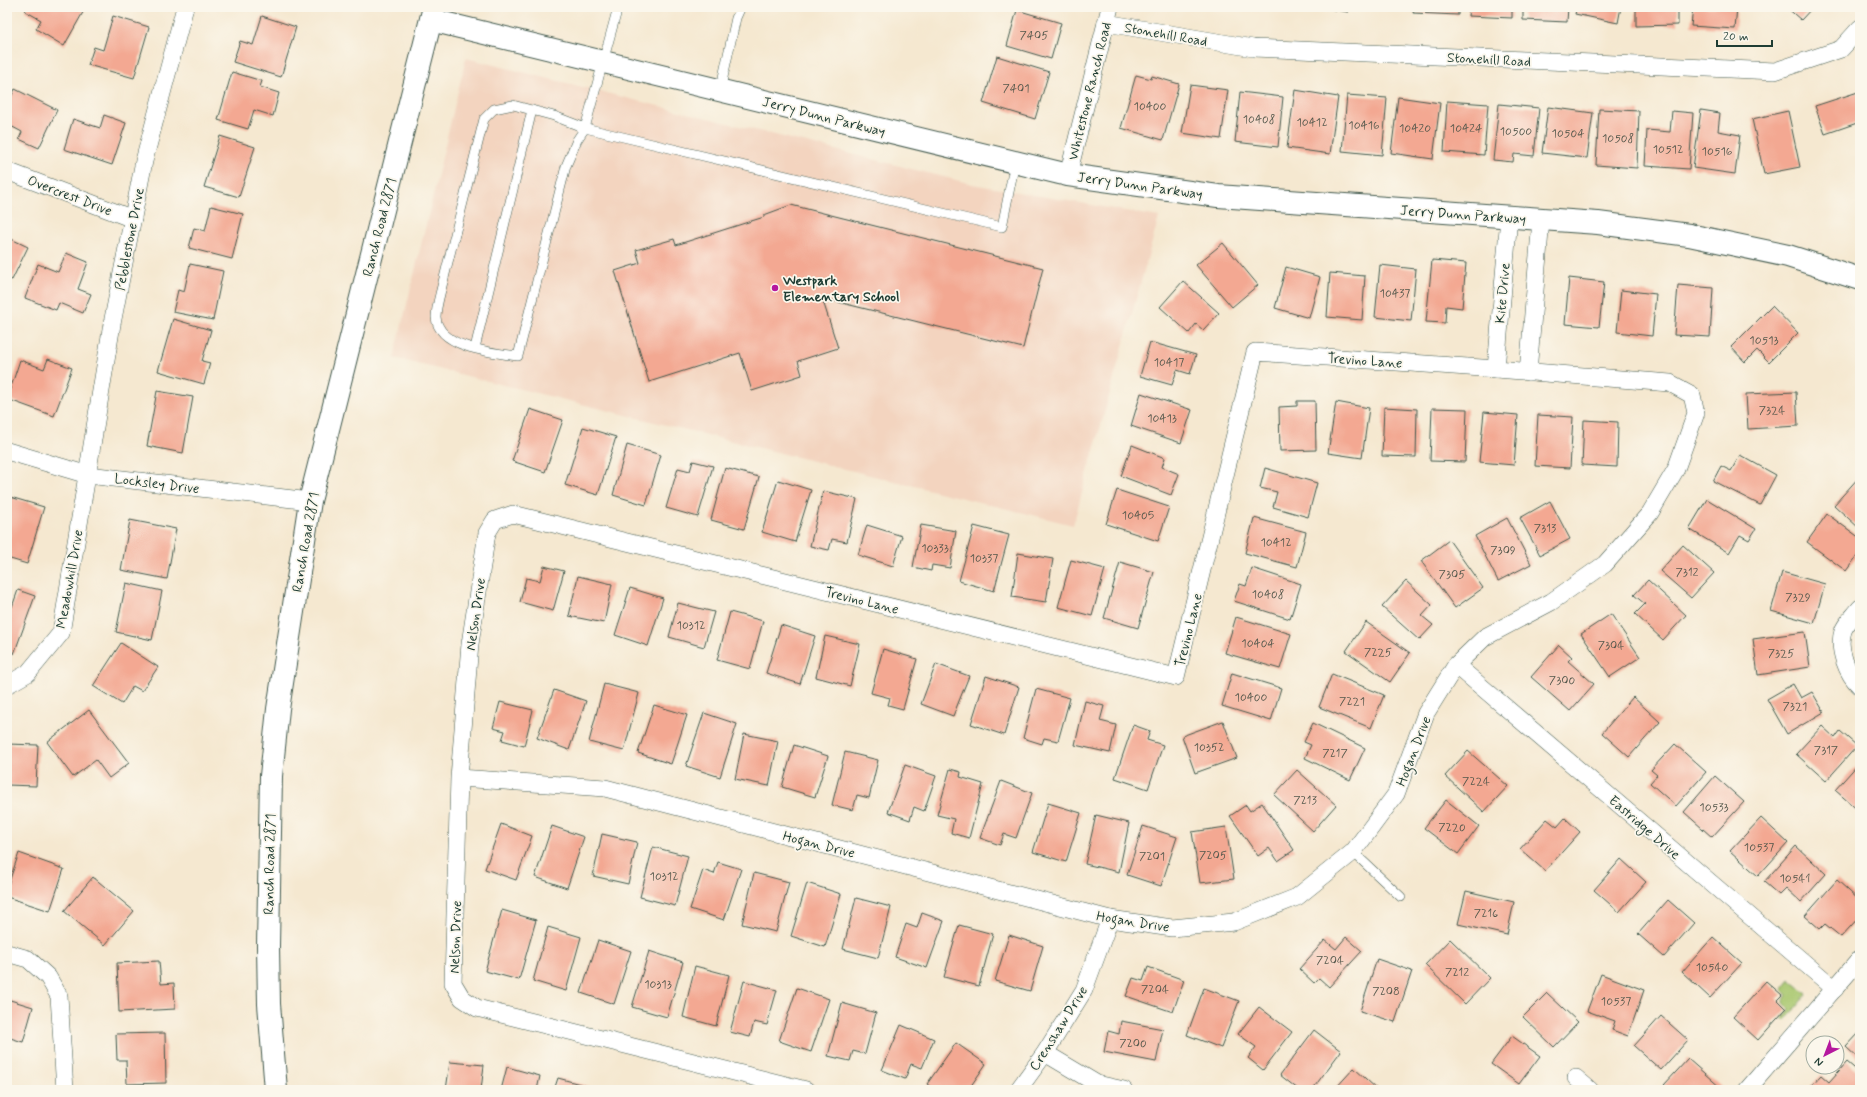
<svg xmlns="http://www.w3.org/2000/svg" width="1867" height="1097" font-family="Mynerve,sans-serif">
	<rect width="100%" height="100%" fill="#fbf7ec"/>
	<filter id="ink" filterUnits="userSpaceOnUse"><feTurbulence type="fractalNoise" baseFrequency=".025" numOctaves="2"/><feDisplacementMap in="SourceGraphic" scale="8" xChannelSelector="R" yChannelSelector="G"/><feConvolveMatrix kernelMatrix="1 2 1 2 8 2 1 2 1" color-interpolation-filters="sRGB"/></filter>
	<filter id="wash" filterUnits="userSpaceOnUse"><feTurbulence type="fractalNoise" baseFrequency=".012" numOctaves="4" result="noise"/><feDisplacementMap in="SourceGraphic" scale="16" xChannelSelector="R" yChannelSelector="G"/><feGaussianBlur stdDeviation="0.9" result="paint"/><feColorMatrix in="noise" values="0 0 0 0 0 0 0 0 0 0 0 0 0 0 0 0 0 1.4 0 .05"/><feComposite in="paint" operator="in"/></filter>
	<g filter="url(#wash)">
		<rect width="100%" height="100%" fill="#f5e8d0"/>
		<!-- built -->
		<polygon fill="#f3d4bf" points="466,58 972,184 1159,217 1073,525 394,358"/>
		<!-- green -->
		<polygon fill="#a9c76e" stroke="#648251" points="1790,980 1807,994 1784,1021 1782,1018 1789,1009 1783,1002 1788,995 1782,990"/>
		<g id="blocks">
			<!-- building -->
			<g fill="#f3a892">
				<polygon points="27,7 86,7 64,46 36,29 41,20 25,11"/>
				<polygon points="1316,7 1349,7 1348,12"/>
				<polygon points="1360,7 1406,7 1406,10 1360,9"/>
				<polygon points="1414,7 1458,7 1458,15 1413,13"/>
				<polygon points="1469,7 1512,7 1512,18 1468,16"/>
				<polygon points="1523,7 1568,7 1567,22 1523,20"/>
				<polygon points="1577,7 1621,7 1618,23 1575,14"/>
				<polygon points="1636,7 1678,7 1678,25 1636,26"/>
				<polygon points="1693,7 1737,7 1735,29 1691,26"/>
				<polygon points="1786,7 1813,7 1801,20"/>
				<polygon points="1017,10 1061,23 1051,59 1007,46"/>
				<polygon points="113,16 149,27 134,78 88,65 94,47 103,50"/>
				<polygon points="262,16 296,27 281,77 233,62 240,41 253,45"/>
				<polygon points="997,56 1049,72 1035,119 983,103"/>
				<polygon points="232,72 262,81 260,87 279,93 273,116 254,110 248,129 218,120"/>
				<polygon points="1136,75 1151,79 1152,76 1179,84 1163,140 1121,128"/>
				<polygon points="1190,85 1228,90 1221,139 1182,133"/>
				<polygon points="15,89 57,110 39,148 19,139 22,132 7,124 7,105"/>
				<polygon points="1295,90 1338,97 1330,154 1287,148"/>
				<polygon points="1240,92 1283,97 1278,147 1235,142"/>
				<polygon points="1858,92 1860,98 1860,122 1825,134 1815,106"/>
				<polygon points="1347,95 1387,98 1382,155 1342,151"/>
				<polygon points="1398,97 1440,103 1433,159 1391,153"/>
				<polygon points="1447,101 1488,104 1484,155 1444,152"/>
				<polygon points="1499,104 1539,108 1534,156 1514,154 1513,162 1493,160"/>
				<polygon points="1548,107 1593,113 1587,158 1542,153"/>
				<polygon points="1599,109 1639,111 1637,168 1596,165"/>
				<polygon points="1701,110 1720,113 1718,131 1740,135 1735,174 1693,168"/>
				<polygon points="1672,111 1693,113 1689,169 1645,166 1647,130 1670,132"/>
				<polygon points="1788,111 1800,167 1764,174 1752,119"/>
				<polygon points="104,115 126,123 112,165 64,149 73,119 100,128"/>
				<polygon points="220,136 255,147 239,197 204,187"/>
				<polygon points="791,205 1043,268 1023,348 822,298 838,348 798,361 802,375 752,391 740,353 649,382 615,271 640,263 636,250 674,239 676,245 764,217 764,215"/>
				<polygon points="211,206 243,214 232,259 189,248 194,228 205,231"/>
				<polygon points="7,237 28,247 12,280 7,278"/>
				<polygon points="1223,243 1258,285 1232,307 1196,265"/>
				<polygon points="66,253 88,262 78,289 91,294 83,313 59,303 56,310 25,298 38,264 58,272"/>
				<polygon points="1432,260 1466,263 1462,308 1446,306 1445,323 1426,322"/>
				<polygon points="190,264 223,271 213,320 173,312 178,290 184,292"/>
				<polygon points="1380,265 1416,269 1411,321 1375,317"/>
				<polygon points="1286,267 1320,277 1309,318 1275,308"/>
				<polygon points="1330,273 1365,276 1362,320 1327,317"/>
				<polygon points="1569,278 1604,282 1599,327 1565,324"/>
				<polygon points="1183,281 1219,313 1203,330 1196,324 1189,333 1160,307"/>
				<polygon points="1678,285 1713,288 1710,337 1674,335"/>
				<polygon points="1621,290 1656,294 1652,336 1617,332"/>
				<polygon points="1772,306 1798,333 1769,362 1757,350 1745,362 1731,347"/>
				<polygon points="173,319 211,330 202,361 210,363 204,384 158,371"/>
				<polygon points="1150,342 1196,355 1190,374 1177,370 1172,385 1140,376"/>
				<polygon points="48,359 72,368 54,416 7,399 20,360 44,369"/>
				<polygon points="157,391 193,397 183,453 147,446"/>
				<polygon points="1796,392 1798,426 1748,429 1746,394"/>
				<polygon points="1141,393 1192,410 1181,443 1131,426"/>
				<polygon points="1297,401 1315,401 1316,450 1280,451 1279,407 1297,406"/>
				<polygon points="1336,402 1369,408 1362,458 1328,453"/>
				<polygon points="1384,407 1417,409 1416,457 1382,456"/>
				<polygon points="1432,408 1467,409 1465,462 1430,461"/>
				<polygon points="530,409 563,420 545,472 512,461"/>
				<polygon points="1484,412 1518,415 1514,465 1479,462"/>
				<polygon points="1538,415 1573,417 1570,468 1535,466"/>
				<polygon points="1584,420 1618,422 1617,467 1582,465"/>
				<polygon points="583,427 616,437 598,495 565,485"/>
				<polygon points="627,445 661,455 646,505 613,495"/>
				<polygon points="1132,445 1165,458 1162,467 1179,474 1171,495 1121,476"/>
				<polygon points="1740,455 1776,475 1760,505 1713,481 1721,466 1731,471"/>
				<polygon points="693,461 713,466 698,517 666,508 678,468 690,471"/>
				<polygon points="725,468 759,477 744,529 711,520"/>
				<polygon points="1265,468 1317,483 1308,517 1273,507 1277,492 1260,488"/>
				<polygon points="1860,476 1860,529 1834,505"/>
				<polygon points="778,480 811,490 795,542 762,532"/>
				<polygon points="1117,490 1169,507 1158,541 1106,524"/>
				<polygon points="823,491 857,499 847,542 832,539 829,550 810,546"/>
				<polygon points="7,496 44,507 27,564 7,558 7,545 10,534 7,533"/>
				<polygon points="1707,499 1756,529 1749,540 1740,535 1729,553 1689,529"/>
				<polygon points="1550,501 1570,539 1540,555 1520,518"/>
				<polygon points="1827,514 1860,538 1860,552 1846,571 1807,542"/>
				<polygon points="1254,518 1306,532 1297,567 1245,553"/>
				<polygon points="1507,518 1531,564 1498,581 1475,536"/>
				<polygon points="130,520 176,529 167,579 121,570"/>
				<polygon points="867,525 902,536 893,566 858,555"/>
				<polygon points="921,525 956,531 950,568 932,565 931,571 913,567"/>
				<polygon points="974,526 1009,535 994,591 959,581"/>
				<polygon points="1449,540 1483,588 1455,608 1421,561"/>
				<polygon points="1683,545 1714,573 1691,598 1660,571"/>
				<polygon points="1018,553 1053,559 1046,602 1012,597"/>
				<polygon points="1071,560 1105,569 1092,616 1058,607"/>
				<polygon points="1120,562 1154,572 1138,628 1104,618"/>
				<polygon points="544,566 564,571 553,611 520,602 526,578 540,581"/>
				<polygon points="1252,568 1301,584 1290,619 1234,601 1240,584 1246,586"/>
				<polygon points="1782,572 1825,584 1814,623 1771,611"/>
				<polygon points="578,576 612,584 604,623 569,616"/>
				<polygon points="1648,580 1686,615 1663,640 1635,614 1645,604 1634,595"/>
				<polygon points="1406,581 1432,605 1422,616 1433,625 1419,640 1382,607"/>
				<polygon points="126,583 162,591 152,640 116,632"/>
				<polygon points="630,588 663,598 648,646 615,635"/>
				<polygon points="18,590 35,596 14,654 7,651 7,605 12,607"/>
				<polygon points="678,603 714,612 704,647 669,637"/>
				<polygon points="730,612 763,621 750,669 717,660"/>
				<polygon points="1611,614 1640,657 1610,677 1581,634"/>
				<polygon points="1236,617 1291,634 1280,669 1225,653"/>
				<polygon points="1366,622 1410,653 1390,682 1346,651"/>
				<polygon points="781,625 815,636 800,684 766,673"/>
				<polygon points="1805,632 1810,667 1758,675 1753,639"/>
				<polygon points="825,636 860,644 850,686 816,677"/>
				<polygon points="121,643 158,667 142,691 133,686 122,704 93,686"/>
				<polygon points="1559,645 1572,657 1568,661 1594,684 1570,711 1531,677"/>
				<polygon points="883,649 917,659 903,709 888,705 890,698 871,693"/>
				<polygon points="936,664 969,676 953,716 921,704"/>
				<polygon points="1232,673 1281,688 1271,721 1222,706"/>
				<polygon points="1332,674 1384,695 1371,728 1319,707"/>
				<polygon points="986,676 1019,687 1004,735 971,724"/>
				<polygon points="604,684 639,693 624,751 589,742"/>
				<polygon points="1793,684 1801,698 1812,692 1824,712 1787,734 1767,699"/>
				<polygon points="1036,689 1070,698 1058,741 1044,738 1042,744 1023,738"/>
				<polygon points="554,690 586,701 569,750 537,738"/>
				<polygon points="1633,697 1660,722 1629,757 1602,733"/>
				<polygon points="1085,701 1104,706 1100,721 1116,725 1110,753 1075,745"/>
				<polygon points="500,702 533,710 524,746 502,740 505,731 493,728"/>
				<polygon points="654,705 687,715 671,764 638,753"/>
				<polygon points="89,710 129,763 109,778 96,760 73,777 47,742"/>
				<polygon points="704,713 737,724 720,777 686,766"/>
				<polygon points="1223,721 1237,758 1195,773 1182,736"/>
				<polygon points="1313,723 1365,748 1350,780 1305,758 1311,745 1304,742"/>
				<polygon points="1133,725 1150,731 1147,740 1163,745 1148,789 1115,778"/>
				<polygon points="1822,726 1835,738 1840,731 1857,746 1826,781 1796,754"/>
				<polygon points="744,734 778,741 769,786 735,779"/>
				<polygon points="7,744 38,745 36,786 7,785"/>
				<polygon points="1675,744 1706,772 1676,806 1650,783 1657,775 1651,770"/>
				<polygon points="794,745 828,756 815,797 782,787"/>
				<polygon points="1468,751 1508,786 1484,812 1445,776"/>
				<polygon points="845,752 878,760 869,798 857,795 853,810 832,805"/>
				<polygon points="1860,762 1860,812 1835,790"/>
				<polygon points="905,765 936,776 924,811 914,807 910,820 888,812"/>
				<polygon points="950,769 961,772 960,777 983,784 969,838 951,833 954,819 937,815"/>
				<polygon points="1297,770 1336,805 1313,831 1274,795"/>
				<polygon points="1715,776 1744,802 1712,837 1684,812"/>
				<polygon points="1001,781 1032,793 1016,838 1004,834 1000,845 980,838"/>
				<polygon points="1446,800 1479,826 1458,854 1424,828"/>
				<polygon points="1048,803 1081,813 1066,862 1033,852"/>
				<polygon points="1262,803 1294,850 1278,861 1269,848 1258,856 1230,816 1246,805 1250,811"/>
				<polygon points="1096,815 1129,823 1119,872 1085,864"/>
				<polygon points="1565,818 1580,832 1545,871 1520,849 1547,819 1557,827"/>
				<polygon points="1761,818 1788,843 1758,876 1730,851"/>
				<polygon points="501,824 532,836 516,880 485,869"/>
				<polygon points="552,826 584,837 567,888 535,877"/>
				<polygon points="1143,826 1177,837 1161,886 1127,875"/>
				<polygon points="1226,827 1234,879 1200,883 1192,832"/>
				<polygon points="602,834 637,842 628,884 593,876"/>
				<polygon points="1796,846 1826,874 1801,902 1786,888 1779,895 1764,882"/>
				<polygon points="653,847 688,856 675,906 640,897"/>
				<polygon points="19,853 64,869 50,911 7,897 7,888"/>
				<polygon points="1621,859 1646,882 1619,912 1594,890"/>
				<polygon points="718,862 741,869 724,920 690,909 703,870 714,874"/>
				<polygon points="754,873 789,882 776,932 742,924"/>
				<polygon points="93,877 134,911 105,945 64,911"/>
				<polygon points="1837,880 1860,901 1860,916 1841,937 1825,924 1820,929 1805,916"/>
				<polygon points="807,883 841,894 825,947 791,936"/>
				<polygon points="1466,891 1514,902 1507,935 1458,924"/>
				<polygon points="856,898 891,907 878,958 843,949"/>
				<polygon points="1668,900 1694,923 1664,957 1638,934"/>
				<polygon points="502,910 536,920 519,980 485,971"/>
				<polygon points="922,913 944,921 927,968 895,957 906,924 917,928"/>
				<polygon points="959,925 993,934 979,986 944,977"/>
				<polygon points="548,927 581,937 566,991 533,981"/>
				<polygon points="1009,935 1043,946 1030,991 995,981"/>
				<polygon points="1346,937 1362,951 1329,987 1319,978 1314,983 1299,969 1325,940 1336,949"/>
				<polygon points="1713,937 1742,963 1710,998 1682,972"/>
				<polygon points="1450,939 1490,978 1465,1004 1425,965"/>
				<polygon points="598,940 631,951 614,1004 581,993"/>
				<polygon points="649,951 683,962 667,1017 632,1007"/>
				<polygon points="1377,959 1412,971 1395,1022 1360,1011"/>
				<polygon points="159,961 161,984 174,983 175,1009 119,1012 117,963"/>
				<polygon points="695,966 729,975 716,1026 683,1017"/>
				<polygon points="1148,967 1184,980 1173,1012 1126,996 1133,978 1143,981"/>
				<polygon points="1601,974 1644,990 1628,1036 1612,1030 1615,1021 1587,1011"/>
				<polygon points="744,981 777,990 767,1025 754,1022 750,1037 730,1032"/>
				<polygon points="1766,981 1782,995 1777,1000 1786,1009 1758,1040 1733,1017"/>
				<polygon points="797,988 829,999 811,1052 779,1041"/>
				<polygon points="1204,988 1239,1001 1221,1048 1187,1035"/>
				<polygon points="1547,993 1578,1022 1554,1047 1523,1017"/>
				<polygon points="7,999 33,1007 23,1042 7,1037"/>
				<polygon points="842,1003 876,1013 865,1054 853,1051 850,1061 828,1056"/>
				<polygon points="1259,1007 1292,1032 1263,1070 1248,1058 1256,1047 1238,1034"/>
				<polygon points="1661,1016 1688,1040 1661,1070 1634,1046"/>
				<polygon points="1121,1021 1163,1029 1156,1062 1104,1052 1108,1031 1119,1034"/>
				<polygon points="901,1025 934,1039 922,1068 911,1064 905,1079 882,1070"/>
				<polygon points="1314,1030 1341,1051 1312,1090 1299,1090 1280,1075"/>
				<polygon points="1860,1032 1860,1060 1846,1047"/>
				<polygon points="165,1033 166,1083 127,1084 126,1060 117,1060 116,1034"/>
				<polygon points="1512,1036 1540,1056 1519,1084 1491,1064"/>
				<polygon points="956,1043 986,1064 968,1090 935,1090 927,1084"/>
				<polygon points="1688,1059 1721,1088 1719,1090 1670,1090 1664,1085"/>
				<polygon points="450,1062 484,1065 481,1090 446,1090"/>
				<polygon points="1847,1062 1860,1073 1860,1090 1810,1090 1808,1089 1821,1075 1829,1082"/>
				<polygon points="507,1067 540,1076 537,1090 501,1090"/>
				<polygon points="1354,1068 1378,1090 1334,1090"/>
				<polygon points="558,1078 591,1087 591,1090 554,1090"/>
			</g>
		</g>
	</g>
	<g filter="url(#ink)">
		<use href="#blocks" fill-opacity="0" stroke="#3f574b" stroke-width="1"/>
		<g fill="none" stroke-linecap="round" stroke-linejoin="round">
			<defs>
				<g id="service">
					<polyline points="618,7 585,128 1002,227 1015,162"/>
					<polyline points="720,91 736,18 741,7"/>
					<path d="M513,105L554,116L585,128L577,140L566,166L518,356C494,353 438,348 436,317C436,309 439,298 441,290L484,119L494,109Z"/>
					<polyline points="475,348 532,110"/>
					<polyline points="1353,852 1401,897"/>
				</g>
				<g id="minor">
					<polyline points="1106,23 1253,48 1775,71 1841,49 1860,28"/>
					<polyline points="7,171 133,219"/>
					<polyline points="1068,175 1110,7"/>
					<polyline points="1496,369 1509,217"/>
					<polyline points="1528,372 1541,220"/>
					<polyline points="7,451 88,475 310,501"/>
					<path d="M1860,608C1855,615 1845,624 1843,631C1837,649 1847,674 1860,686"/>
					<polyline points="1456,665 1835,989"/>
					<polyline points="7,685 28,673 61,633 112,324 144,161 185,7"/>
					<polyline points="459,778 605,788 1110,919 1172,928 1234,922 1297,897 1353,852 1396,794 1426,713 1456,665 1485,637 1551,602 1605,564 1650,513 1676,469 1696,413 1692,395 1670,383 1496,369 1255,352 1176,677 513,514 495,520 487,533 470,644 459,778 453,983 462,998 477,1008 806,1090"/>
					<polyline points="7,953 28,959 48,977 59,996 65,1090"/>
					<polyline points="1045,1053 1097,1084 1124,1090"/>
					<polyline points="1576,1078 1590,1090"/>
					<polyline points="1018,1090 1045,1053 1084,990 1110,919"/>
					<polyline points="1747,1090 1860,959"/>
				</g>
				<polyline id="tertiary" points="431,20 1068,175 1218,196 1598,223 1689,235 1788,256 1860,279"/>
				<polyline id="secondary" points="276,1090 269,1004 268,946 271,776 278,709 310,501 434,7"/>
			</defs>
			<!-- service casing -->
			<use href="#service" stroke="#3f574b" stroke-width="10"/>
			<!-- minor casing -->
			<use href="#minor" stroke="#3f574b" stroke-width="18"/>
			<!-- tertiary casing -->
			<use href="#tertiary" stroke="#3f574b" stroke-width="24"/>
			<!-- secondary casing -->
			<use href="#secondary" stroke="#3f574b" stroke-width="24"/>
			<!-- service -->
			<use href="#service" stroke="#fff" stroke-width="9"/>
			<!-- minor -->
			<use href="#minor" stroke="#fff" stroke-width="17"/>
			<!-- tertiary -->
			<use href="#tertiary" stroke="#fff" stroke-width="22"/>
			<!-- secondary -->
			<use href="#secondary" stroke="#fff" stroke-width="22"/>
		</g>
	</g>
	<!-- markers -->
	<circle fill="#b5179e" stroke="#fbf7ec" stroke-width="1.5" cx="775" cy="288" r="4"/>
	<g text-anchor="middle" stroke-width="3.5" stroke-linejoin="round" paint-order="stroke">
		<!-- number labels -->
		<g font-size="12" fill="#54584c">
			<text x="1034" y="39">7405</text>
			<text x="1016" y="92">7401</text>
			<text x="1150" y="110">10400</text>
			<text x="1259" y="123">10408</text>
			<text x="1312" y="126">10412</text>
			<text x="1364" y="129">10416</text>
			<text x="1415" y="132">10420</text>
			<text x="1466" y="132">10424</text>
			<text x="1516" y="135">10500</text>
			<text x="1568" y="137">10504</text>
			<text x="1618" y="142">10508</text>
			<text x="1668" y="153">10512</text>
			<text x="1717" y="155">10516</text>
			<text x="1395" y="297">10437</text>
			<text x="1764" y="344">10513</text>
			<text x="1169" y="366">10417</text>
			<text x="1772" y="414">7324</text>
			<text x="1162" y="422">10413</text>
			<text x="1138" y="519">10405</text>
			<text x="1545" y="532">7313</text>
			<text x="1276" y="546">10412</text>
			<text x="935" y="552">10333</text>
			<text x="1503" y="554">7309</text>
			<text x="984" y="562">10337</text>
			<text x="1687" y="576">7312</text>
			<text x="1452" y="578">7305</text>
			<text x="1268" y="598">10408</text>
			<text x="1798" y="601">7329</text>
			<text x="691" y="629">10312</text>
			<text x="1258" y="647">10404</text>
			<text x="1611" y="649">7304</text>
			<text x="1378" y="656">7225</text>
			<text x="1781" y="657">7325</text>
			<text x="1562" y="684">7300</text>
			<text x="1251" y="701">10400</text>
			<text x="1352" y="705">7221</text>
			<text x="1795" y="710">7321</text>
			<text x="1209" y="751">10352</text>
			<text x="1826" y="754">7317</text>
			<text x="1335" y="757">7217</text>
			<text x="1476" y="785">7224</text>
			<text x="1305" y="804">7213</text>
			<text x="1714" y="811">10533</text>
			<text x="1452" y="831">7220</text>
			<text x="1759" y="851">10537</text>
			<text x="1213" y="859">7205</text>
			<text x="1152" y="860">7201</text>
			<text x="664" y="880">10312</text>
			<text x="1795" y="882">10541</text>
			<text x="1486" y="917">7216</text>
			<text x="1330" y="964">7204</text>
			<text x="1712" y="971">10540</text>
			<text x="1457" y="976">7212</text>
			<text x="658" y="988">10313</text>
			<text x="1155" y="993">7204</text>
			<text x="1386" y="995">7208</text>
			<text x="1616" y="1005">10537</text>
			<text x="1133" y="1047">7200</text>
		</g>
		<!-- street labels -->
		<g font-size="14" fill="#1f3d34" stroke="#fbf7ec">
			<text transform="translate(1166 34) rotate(10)" y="5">Stonehill Road</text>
			<text transform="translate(1489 59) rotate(3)" y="5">Stonehill Road</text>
			<text transform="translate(1089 91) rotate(-76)" y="5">Whitestone Ranch Road</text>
			<text transform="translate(824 116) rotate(14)" y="5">Jerry Dunn Parkway</text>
			<text transform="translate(1140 185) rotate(8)" y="5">Jerry Dunn Parkway</text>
			<text transform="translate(70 195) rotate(21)" y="5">Overcrest Drive</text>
			<text transform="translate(1463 214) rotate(4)" y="5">Jerry Dunn Parkway</text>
			<text transform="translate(379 227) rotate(-76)" y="5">Ranch Road 2871</text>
			<text transform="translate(129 239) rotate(-79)" y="5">Pebblestone Drive</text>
			<text transform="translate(1502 293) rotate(-85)" y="5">Kite Drive</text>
			<text transform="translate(1365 360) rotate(4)" y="5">Trevino Lane</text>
			<text transform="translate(157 483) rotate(7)" y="5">Locksley Drive</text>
			<text transform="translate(305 542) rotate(-80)" y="5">Ranch Road 2871</text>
			<text transform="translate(69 579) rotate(-80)" y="5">Meadowhill Drive</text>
			<text transform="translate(862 600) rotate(14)" y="5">Trevino Lane</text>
			<text transform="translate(475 614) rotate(-82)" y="5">Nelson Drive</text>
			<text transform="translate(1188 630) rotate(-76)" y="5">Trevino Lane</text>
			<text transform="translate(1413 751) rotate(-69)" y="5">Hogan Drive</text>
			<text transform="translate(1645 827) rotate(41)" y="5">Eastridge Drive</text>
			<text transform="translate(819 844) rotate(14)" y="5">Hogan Drive</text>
			<text transform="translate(269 864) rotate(-89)" y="5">Ranch Road 2871</text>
			<text transform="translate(1133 921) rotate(9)" y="5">Hogan Drive</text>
			<text transform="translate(455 937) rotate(-88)" y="5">Nelson Drive</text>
			<text transform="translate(1058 1028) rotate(-58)" y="5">Crenshaw Drive</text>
		</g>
		<!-- poi labels -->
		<g font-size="14" font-weight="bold" fill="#1f3d34" stroke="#fbf7ec" text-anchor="start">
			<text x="783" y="285">Westpark<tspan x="783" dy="16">Elementary School</tspan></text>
		</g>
	</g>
	<!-- margin -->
	<rect width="1867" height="1097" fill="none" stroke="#fbf7ec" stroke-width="24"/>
	<!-- north arrow -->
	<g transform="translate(1825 1055) rotate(222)"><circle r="19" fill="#fbf7ec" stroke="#a3ada2"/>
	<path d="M0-3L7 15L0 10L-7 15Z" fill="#b5179e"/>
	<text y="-6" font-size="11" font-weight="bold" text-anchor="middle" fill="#1f3d34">N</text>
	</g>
	<!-- scale -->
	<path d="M1717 40v6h55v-6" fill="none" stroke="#1f3d34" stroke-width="2"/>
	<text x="1723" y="40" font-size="12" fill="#1f3d34" stroke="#fbf7ec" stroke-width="3" paint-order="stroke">20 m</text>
</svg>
